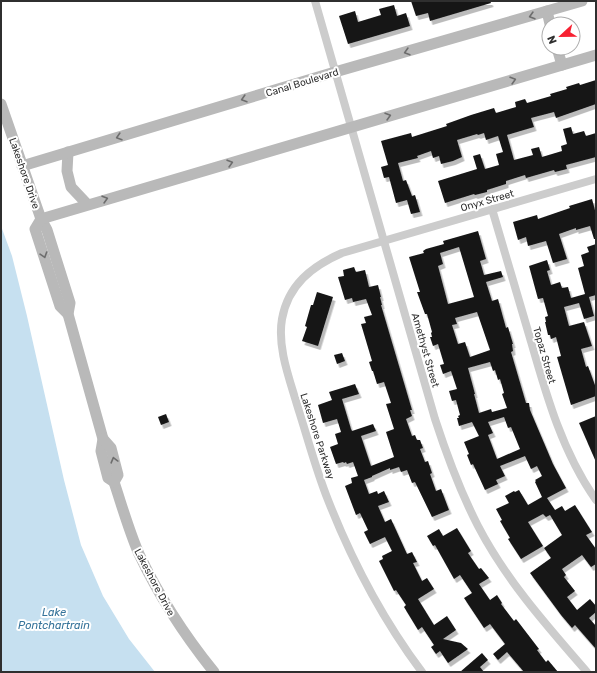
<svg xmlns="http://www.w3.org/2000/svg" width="597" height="673" font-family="Rubik,sans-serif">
	<defs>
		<filter id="shadow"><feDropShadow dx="2.5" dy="4" stdDeviation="0" flood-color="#0004"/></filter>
	</defs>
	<rect width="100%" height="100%" fill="#fff"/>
	<!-- water -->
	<polygon fill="#c6e0f0" points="1,226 12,256 27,316 64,480 81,545 103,596 129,639 155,672 1,672"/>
	<!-- building -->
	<g fill="#161616" fill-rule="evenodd" filter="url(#shadow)">
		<polygon points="411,1 490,1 491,3 430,21 428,13 416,16"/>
		<polygon points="394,5 397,16 406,13 410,26 348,44 339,16 355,11 358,22 381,15 379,9"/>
		<polygon points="596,80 596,104 556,118 554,112 531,118 534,127 507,135 514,160 533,155 531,149 539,147 542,157 562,151 561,146 567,144 563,129 571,127 573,134 584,131 586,136 596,133 596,157 566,165 567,169 555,172 554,170 526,178 525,175 506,181 506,184 487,190 487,192 475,195 474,194 445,203 438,181 477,169 473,156 480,154 485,169 499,165 496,154 503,152 498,136 486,140 484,133 478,135 477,134 457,140 462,157 453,161 441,164 439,156 433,158 431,151 417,156 418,158 398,163 403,181 406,180 412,196 415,195 420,212 411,214 407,200 396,203 389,177 384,178 381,167 388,165 381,141 411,133 412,137 447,126 446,124 471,115 494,108 496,113 516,107 515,102 525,99 527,103 551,96 550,94 567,89 566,87 579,83 580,85"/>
		<polygon points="592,199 596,214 596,239 594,239 590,226 576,230 576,228 559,234 567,259 553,263 546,241 528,246 526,237 518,240 513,222 537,215 538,219 570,208 569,206"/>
		<path d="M478,231L486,259L480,261L484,275L501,271L503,277L486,282L492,301L498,299L506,328L508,327L513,344H512L513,351L511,352L526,403H529L530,410L553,464L566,488L547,498L555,510L562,506L565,511L575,505L592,532L586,535L596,549V564L591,567L582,555L562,569L566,575L564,577L575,591L567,597L577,610L590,599L596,606V612L589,618L596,626V649L575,625L572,628L561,615L530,573L551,558L544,548L562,535L550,515L546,517L543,514L528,522L543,546L521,559L508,539L510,538L500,521L502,520L496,509L509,503L505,496L514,491L515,492L519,490L528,505L542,497L535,482L536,481L535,480L542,476L537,466L531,469L525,456L500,466L505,476L496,480L498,484L485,490L473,464L471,465L467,455L469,454L464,442L479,436L472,422L459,426L457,418H459L458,416L460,415L456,400L452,401L449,391L457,389L451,371L443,374L440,365L444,364L438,344L433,346L430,337H432L431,333L432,332L427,314H425L417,292H420L409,257L424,253L423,251L426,249L444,244L443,241ZM459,247L474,297L448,304L438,266L443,264L440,253ZM477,312L490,350L470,357L465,342L458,344L452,325L457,324L455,318ZM490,362L493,371L495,370L498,380L500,379L504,393L502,394L507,408L492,412L491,409L479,413L474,394H475L468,368ZM504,417L508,428L511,427L520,449L497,459L488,435L493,433L488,422Z"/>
		<polygon points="596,244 596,295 589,297 594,316 584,319 579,303 564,307 569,326 584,322 592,346 581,349 586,367 588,366 596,388 596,396 571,405 557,357 561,356 556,337 551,339 550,335 548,335 545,322 546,322 545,317 548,316 543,298 538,299 529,266 547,260 550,270 547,271 551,285 560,282 562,288 568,287 571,298 585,294 578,268 584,266 581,255 589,252 587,247"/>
		<polygon points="354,267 356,272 365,270 369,287 378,285 381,297 380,297 382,305 381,305 412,410 410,410 412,416 406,419 412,436 415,435 417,440 420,440 423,448 420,449 425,462 428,461 432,473 430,474 436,491 441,489 449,510 432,517 415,482 412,483 407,470 401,472 399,467 390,470 390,468 372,476 372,477 364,480 369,494 377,491 378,494 384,491 389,502 378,506 385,522 391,519 407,554 412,552 417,562 413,563 422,581 427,578 434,589 418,599 434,625 447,616 456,630 443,639 461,643 468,649 448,663 440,651 436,654 431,647 434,645 422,627 418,630 404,607 406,605 396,590 394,591 379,561 383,559 382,556 392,551 385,537 370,544 364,532 368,530 360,513 356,515 345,486 352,483 351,478 358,476 353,462 347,464 346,462 344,463 343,462 336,464 330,447 338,444 335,434 341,432 337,419 323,423 318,405 332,400 329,392 355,384 359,394 342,399 351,429 352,431 373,424 376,431 361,436 371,466 394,457 386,432 394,429 386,404 391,403 384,382 377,384 373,371 372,371 369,362 372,361 361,324 366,323 364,317 372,315 366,299 353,302 352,298 345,300 338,277 344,276 343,270"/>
		<polygon points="317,292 333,297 318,346 302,341 307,327 305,326 311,305 313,305"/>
		<polygon points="342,353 345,361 337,364 334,355"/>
		<polygon points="166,414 169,422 161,425 158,417"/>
		<polygon points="596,416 596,462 579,423"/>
		<polygon points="457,528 471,551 468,553 479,569 481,568 489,578 479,584 490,600 497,595 502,603 501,604 514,621 516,619 539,649 537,650 546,662 548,660 558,672 524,672 507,652 498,660 493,654 505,644 490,624 484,628 464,598 472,593 460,575 454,579 435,545 433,546 427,536 439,529 443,536"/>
		<polygon points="482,653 488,660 480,667 484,672 460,672"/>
	</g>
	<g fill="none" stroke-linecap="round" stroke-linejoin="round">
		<!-- street -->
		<g stroke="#ccc" stroke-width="8">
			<path d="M315,1L435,419C447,456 460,491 478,526C506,580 547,626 587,672"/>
			<path d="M492,209C505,252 517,295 530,338C546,394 562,452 596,500"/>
			<path d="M422,672C383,620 352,561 328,500C316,470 308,439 298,408C290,380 277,348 282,319C288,285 312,266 342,253L596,179"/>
		</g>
		<!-- secondary -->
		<g stroke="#b9b9b9" stroke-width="11">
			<polyline points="547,11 550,24"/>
			<polyline points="557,48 562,65"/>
			<path d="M1,104L41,219L47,230L70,303L68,314L103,439L101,451L108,478L114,482C122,506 129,531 139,554C159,596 185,636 214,672"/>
			<polyline points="68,152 67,171 71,187 87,204"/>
			<polyline points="22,166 335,72 582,1"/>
			<polyline points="41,219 596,55"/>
			<polyline points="41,219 35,229 60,306 68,314"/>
			<polyline points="103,439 111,448 118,475 114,482"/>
		</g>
	</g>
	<!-- one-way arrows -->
	<defs><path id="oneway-chevron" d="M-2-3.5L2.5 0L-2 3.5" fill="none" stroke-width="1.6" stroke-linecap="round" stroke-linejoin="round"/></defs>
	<g stroke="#6d6d6d">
		<use href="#oneway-chevron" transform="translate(532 16) rotate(164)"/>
		<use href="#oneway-chevron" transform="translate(407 52) rotate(164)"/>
		<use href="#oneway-chevron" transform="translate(513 80) rotate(-16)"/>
		<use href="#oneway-chevron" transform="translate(244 99) rotate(163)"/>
		<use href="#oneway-chevron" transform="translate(388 116) rotate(-16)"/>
		<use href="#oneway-chevron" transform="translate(119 137) rotate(163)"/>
		<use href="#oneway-chevron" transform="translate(230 163) rotate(-16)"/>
		<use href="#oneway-chevron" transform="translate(105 199) rotate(-16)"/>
		<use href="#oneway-chevron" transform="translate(44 255) rotate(72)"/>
		<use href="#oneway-chevron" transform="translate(114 460) rotate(-105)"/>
	</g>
	<g text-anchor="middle" stroke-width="4" stroke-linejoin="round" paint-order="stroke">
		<!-- street labels -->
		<g font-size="10" fill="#2f2f2f" stroke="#fff">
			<text transform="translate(302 82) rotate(-17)" y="4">Canal Boulevard</text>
			<text transform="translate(25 173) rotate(71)" y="4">Lakeshore Drive</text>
			<text transform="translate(487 200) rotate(-16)" y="4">Onyx Street</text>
			<text transform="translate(426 350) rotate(74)" y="4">Amethyst Street</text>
			<text transform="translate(545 355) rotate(74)" y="4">Topaz Street</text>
			<text transform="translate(318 436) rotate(72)" y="4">Lakeshore Parkway</text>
			<text transform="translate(155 582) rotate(62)" y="4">Lakeshore Drive</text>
		</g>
		<!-- water labels -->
		<g font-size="11" font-style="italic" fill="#35739a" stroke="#fff">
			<text x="54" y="616">Lake<tspan x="54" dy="13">Pontchartrain</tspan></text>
		</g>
	</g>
	<!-- border -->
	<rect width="597" height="673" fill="none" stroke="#2f2f2f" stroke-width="4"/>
	<!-- north arrow -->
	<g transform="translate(561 36) rotate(248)"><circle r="19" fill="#ffffff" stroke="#acacac"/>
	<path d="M0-3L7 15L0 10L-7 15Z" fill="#f72132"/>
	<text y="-6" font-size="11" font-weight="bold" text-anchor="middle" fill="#2f2f2f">N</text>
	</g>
</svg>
